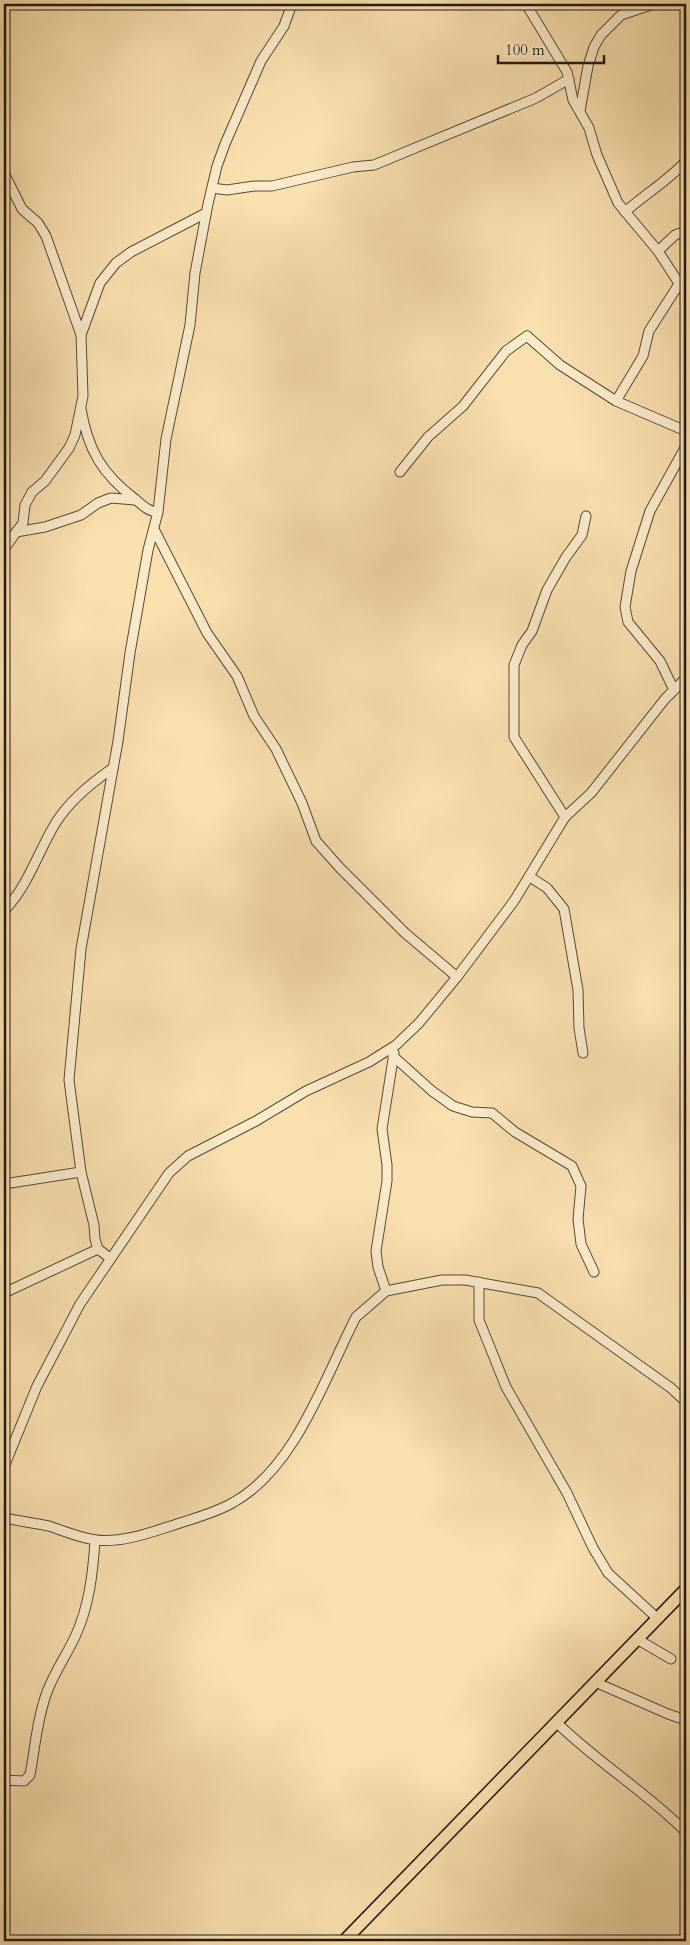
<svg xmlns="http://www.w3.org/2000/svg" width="690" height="1945" font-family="Cardo,serif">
	<rect width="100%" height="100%" fill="#f9e0af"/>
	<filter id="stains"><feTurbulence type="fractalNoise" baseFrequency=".004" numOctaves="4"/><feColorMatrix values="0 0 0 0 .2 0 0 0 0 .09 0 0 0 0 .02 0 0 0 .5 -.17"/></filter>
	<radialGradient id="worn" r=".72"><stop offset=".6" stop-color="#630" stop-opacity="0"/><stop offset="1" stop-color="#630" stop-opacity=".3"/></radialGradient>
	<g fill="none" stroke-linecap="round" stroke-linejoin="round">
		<defs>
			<g id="minor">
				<polyline points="526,4 567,72 573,100 589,128 597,155 618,203 658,251 686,294"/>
				<polyline points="580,111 588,66 594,47 601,35 621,15 654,4"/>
				<polyline points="4,173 22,209 38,223 46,236 81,335"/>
				<polyline points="212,188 227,190 254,186 272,186 353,167 374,165 536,98 569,79"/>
				<path d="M625,212C645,194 668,181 686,161"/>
				<polyline points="658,251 675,235 686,231"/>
				<polyline points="616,401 643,356 649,331 679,284"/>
				<path d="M81,409C88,450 102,474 135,499C142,505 149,512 158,512"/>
				<polyline points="400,472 428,437 463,406 506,351 527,336 560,365 616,401 686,431"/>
				<polyline points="154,529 207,633 237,676 254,716 276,749 302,803 316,841 340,868 405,933 457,977"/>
				<polyline points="16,532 45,527 81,515 98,503 111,498 135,500"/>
				<polyline points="4,549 23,523 25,505 32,492 45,481 69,448 75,435 83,396 81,335 100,283 116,263 131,252 206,213"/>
				<polyline points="674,690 660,661 628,622 625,607 631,571 650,511 686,446"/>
				<polyline points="565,817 514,737 514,665 522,645 532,631 547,590 566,557 582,535 586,516"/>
				<polyline points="530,877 547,888 564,909 578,990 579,1028 583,1053"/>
				<path d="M4,911C28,886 37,854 55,824C69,801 91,783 113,768"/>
				<polyline points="393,1056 432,1091 453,1106 472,1112 492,1113 515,1132 572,1166 581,1186 578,1219 581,1244 594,1272"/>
				<polyline points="4,1184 81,1172"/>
				<polyline points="110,1258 98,1249 95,1239 94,1225 81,1172 69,1080 81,949 118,741 130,653 148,550 158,512 166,439 190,325 195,273 208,204 217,166 225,144 261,61 284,26 292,4"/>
				<polyline points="479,1282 479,1320 506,1387 567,1493 593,1548 608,1573 657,1618"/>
				<polyline points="386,1291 378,1267 376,1251 387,1181 387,1165 382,1129 394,1053"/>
				<polyline points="4,1293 98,1249"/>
				<polyline points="4,1467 37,1386 80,1304 169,1173 188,1156 256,1121 306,1091 369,1062 396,1045 419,1023 457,977 514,901 565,817 591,793 665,699 686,678"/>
				<path d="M4,1518C19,1521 34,1523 49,1526C64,1531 80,1538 96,1540C122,1543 149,1533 174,1525C194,1518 216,1513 234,1502C296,1467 325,1377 356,1317L386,1291L442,1280H465L538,1293L671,1388L686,1402"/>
				<polyline points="637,1639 671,1659"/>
				<polyline points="595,1682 668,1714 686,1720"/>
				<path d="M556,1722C597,1762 646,1792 686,1832"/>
				<path d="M4,1780L24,1781L30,1775C35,1748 37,1719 47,1692C54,1673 66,1656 75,1637C89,1607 93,1573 95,1540"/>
			</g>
			<polyline id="major" points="344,1941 686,1589"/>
		</defs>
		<!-- minor casing -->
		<use href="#minor" stroke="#574a34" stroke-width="11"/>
		<!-- major casing -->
		<use href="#major" stroke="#21180b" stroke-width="14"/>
		<!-- minor -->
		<use href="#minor" stroke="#fbebcb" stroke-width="9"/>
		<!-- major -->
		<use href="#major" stroke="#f9e0af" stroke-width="11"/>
	</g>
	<!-- margin -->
	<rect width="690" height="1945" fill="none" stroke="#f9e0af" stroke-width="20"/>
	<rect x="5" y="5" width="680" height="1935" fill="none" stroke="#21180b" stroke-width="2.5"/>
	<rect x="10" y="10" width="670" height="1925" fill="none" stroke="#21180b"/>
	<!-- scale -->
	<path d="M498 55v8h106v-8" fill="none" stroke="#21180b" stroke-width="2.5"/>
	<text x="505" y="55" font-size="15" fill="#21180b" stroke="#fbebcb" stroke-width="4" paint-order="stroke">100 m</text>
	<rect width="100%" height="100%" filter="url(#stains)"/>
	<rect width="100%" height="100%" fill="url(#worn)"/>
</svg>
